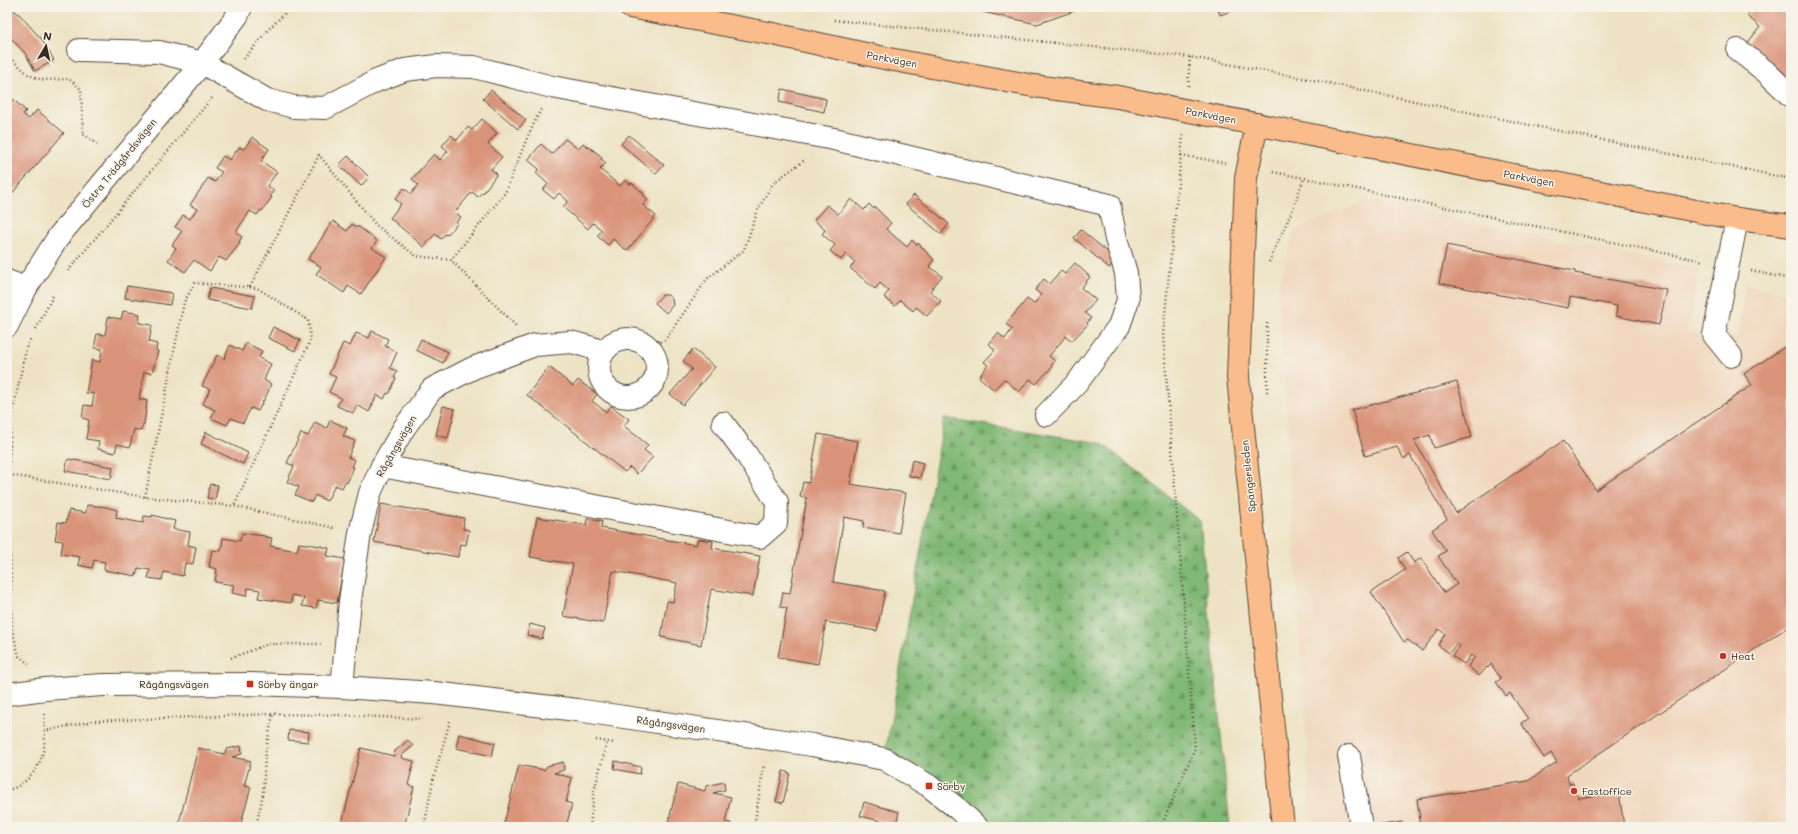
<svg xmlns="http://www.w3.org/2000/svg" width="1798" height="834" font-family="Mali,sans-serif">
	<defs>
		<pattern id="forest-firs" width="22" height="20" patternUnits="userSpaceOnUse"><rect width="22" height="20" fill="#80b874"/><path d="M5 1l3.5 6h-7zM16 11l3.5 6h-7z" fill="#6a965f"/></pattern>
	</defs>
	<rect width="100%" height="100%" fill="#f7f3e8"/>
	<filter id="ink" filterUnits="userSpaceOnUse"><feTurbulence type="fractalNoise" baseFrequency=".025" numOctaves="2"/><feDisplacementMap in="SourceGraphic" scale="8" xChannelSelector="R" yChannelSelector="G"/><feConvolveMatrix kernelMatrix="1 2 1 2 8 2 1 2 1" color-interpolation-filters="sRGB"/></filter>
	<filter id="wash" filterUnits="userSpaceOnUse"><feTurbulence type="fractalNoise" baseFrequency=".012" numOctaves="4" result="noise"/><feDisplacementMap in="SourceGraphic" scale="16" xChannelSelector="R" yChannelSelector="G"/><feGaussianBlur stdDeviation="0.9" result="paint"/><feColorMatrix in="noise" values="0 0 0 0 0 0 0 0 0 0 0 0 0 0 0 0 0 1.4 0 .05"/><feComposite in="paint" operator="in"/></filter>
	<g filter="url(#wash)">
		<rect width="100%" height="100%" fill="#ede3c4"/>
		<!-- built -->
		<polygon fill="#f0d6bc" points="1367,200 1700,270 1688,330 1714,335 1737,337 1746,285 1791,294 1791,827 1312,827 1278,289 1294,231"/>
		<!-- forest -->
		<polygon fill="url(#forest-firs)" stroke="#5e7149" points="944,418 1101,443 1200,521 1230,827 977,827 884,760"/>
		<g id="blocks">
			<!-- building -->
			<g fill="#d99378">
				<polygon points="7,7 10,7 20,15 42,40 54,60 35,71 25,53 7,34"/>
				<polygon points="960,7 1086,7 1037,24"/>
				<polygon points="1217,7 1243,7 1220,15"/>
				<polygon points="1754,7 1791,7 1791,86 1746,45 1760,27 1747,16"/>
				<polygon points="782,89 826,99 824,112 779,102"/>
				<polygon points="491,90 526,120 518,129 483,99"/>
				<polygon points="7,94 26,111 23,114 29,119 37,110 64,133 9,197 7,196"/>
				<polygon points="482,119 497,133 488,144 502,157 491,169 497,174 483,193 482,192 478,197 472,192 455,212 461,217 456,222 458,223 447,235 445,234 441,239 435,234 424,247 390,218 401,204 395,199 404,188 411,194 418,185 412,179 434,154 440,160 448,151 442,146 451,135 457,140 468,127 472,130"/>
				<polygon points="629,135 664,165 656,174 621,144"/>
				<polygon points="252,137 269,149 261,161 277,172 267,186 274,190 270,196 272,197 262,211 261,210 257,215 250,211 236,232 242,237 239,242 240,243 226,261 219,257 210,271 194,260 185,272 168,260 176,248 172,245 182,231 175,227 183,215 190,219 197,209 190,205 208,178 215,182 222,172 215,168 223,156 230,160 239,147 244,149"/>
				<polygon points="565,139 578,149 583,143 588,148 589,147 602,157 601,159 606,163 600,169 620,186 625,180 630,184 632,183 644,194 643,195 648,199 643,205 656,216 627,251 613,239 608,245 597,236 602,230 593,223 588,229 563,207 568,201 559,193 554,199 543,190 548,184 536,173 539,169 528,160 541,144 552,154"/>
				<polygon points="348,156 369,177 361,186 339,165"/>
				<polygon points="914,195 949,224 941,234 906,204"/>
				<polygon points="851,199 864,210 869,204 874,209 875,207 891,223 886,229 907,247 912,240 917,245 918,243 934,260 929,266 942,276 930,291 941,301 927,316 916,307 913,311 900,300 895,306 884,297 889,291 880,283 875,289 850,268 855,262 846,254 841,260 830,251 835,245 822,234 825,230 814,220 827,205 838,214"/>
				<polygon points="333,221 347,231 352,224 357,228 358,226 377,241 372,248 386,257 361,294 348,286 344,293 316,274 321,267 308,259"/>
				<polygon points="1081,230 1116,259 1109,268 1074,238"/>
				<polygon points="1447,245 1575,271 1575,273 1667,290 1659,325 1616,316 1617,306 1570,297 1568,308 1439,283"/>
				<polygon points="1075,263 1090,277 1081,288 1096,300 1085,313 1091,318 1087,323 1088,324 1072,341 1066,336 1049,356 1055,361 1051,366 1052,367 1036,384 1030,379 1019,392 1004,379 994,390 979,377 988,365 984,362 995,350 989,344 998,333 1005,339 1012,329 1006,324 1027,299 1034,304 1041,295 1035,290 1044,279 1050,284 1061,271 1065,274"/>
				<polygon points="127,286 172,293 170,305 125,298"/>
				<polygon points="210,288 255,296 252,308 207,300"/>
				<polygon points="662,295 668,295 672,299 673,305 666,313 655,303"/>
				<polygon points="123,311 140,314 139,323 152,325 149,342 157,344 156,350 158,351 152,373 144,372 139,399 147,401 144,424 143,424 141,431 134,429 130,447 117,444 115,453 98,449 99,441 86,439 89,420 82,418 84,405 92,406 94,394 86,393 92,360 100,362 102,349 94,348 97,334 105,335 108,317 121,319"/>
				<polygon points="273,327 300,340 295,351 268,338"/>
				<polygon points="372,331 388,339 385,346 397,352 390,368 397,371 394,378 396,378 389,394 387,393 384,399 377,395 369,412 357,405 353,413 337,406 341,398 329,392 336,377 329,374 343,343 350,346 356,333 369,338"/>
				<polygon points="421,339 448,352 443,363 416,350"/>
				<polygon points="246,343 262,351 259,358 271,364 264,380 271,384 268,390 269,390 258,411 251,408 243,423 231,418 227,425 211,418 215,410 203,404 210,389 202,386 217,355 224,359 230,345 242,351"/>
				<polygon points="1786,346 1791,354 1791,625 1567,775 1569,784 1573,783 1575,792 1579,798 1619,792 1624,827 1421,827 1417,799 1528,781 1557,762 1551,753 1544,758 1521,723 1528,719 1510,693 1506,696 1496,682 1501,679 1491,664 1488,668 1487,667 1479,676 1468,666 1475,657 1471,655 1464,664 1452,656 1460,646 1457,643 1449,653 1438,645 1445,634 1439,629 1422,651 1408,640 1404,642 1371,592 1405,570 1398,558 1407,552 1414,563 1421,558 1444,593 1457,584 1438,556 1446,551 1432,530 1447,519 1410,455 1404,459 1397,447 1365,456 1352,410 1457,382 1472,437 1434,448 1430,435 1414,440 1456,513 1563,441 1596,490 1752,385 1744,374"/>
				<polygon points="693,349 715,367 683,405 670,394 692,369 683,361"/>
				<polygon points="549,367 573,386 578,380 597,394 592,401 606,412 611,406 629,419 624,426 648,445 644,450 653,457 637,474 630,467 625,472 527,395"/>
				<polygon points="443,406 455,409 448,438 436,435"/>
				<polygon points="330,420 347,428 343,436 355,441 348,457 355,460 352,467 354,467 347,483 345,482 342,488 335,485 327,501 315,495 312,502 295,495 299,487 287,482 294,466 287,463 301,433 308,436 315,422 327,428"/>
				<polygon points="206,432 248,453 243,464 201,444"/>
				<polygon points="818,434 858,441 850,484 906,493 899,533 863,527 864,521 844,517 833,582 885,591 877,631 826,622 818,664 778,657 787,608 780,607 783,592 790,593 807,498 800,497 803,482 809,483"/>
				<polygon points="68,459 113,467 111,479 65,471"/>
				<polygon points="912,460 923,463 920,478 909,476"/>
				<polygon points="210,484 218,485 215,499 207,498"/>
				<polygon points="381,504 464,518 463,529 469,530 466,545 460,544 458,557 374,542"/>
				<polygon points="87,505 106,507 117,510 116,518 143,523 144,516 152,517 152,515 175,521 173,529 190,532 188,545 196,547 193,564 185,563 183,576 164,572 162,580 148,578 150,570 138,568 136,576 104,570 105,562 94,560 92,568 78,565 80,557 61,554 63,541 55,540 58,522 66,523 69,510 86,513"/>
				<polygon points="537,517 586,525 587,519 602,521 601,528 696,545 698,539 713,541 712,548 760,556 753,596 711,589 701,645 661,637 667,601 673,602 677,583 613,571 603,623 563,616 573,564 530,557"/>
				<polygon points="242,533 265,536 265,537 272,538 270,546 297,551 299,543 322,546 322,547 329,548 327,556 345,559 337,603 318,600 316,608 302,606 304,598 292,595 291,603 258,598 260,590 248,588 246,596 232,593 234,585 215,582 217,569 209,567 212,550 221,551 223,538 240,541"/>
				<polygon points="530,624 545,628 542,639 527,635"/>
				<polygon points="289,730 309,732 308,742 288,740"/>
				<polygon points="459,734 495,743 492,756 456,748"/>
				<polygon points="408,740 413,746 402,755 401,758 414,761 408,785 414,787 404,827 397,825 397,827 341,827 361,748 394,756 395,751"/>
				<polygon points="241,746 242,754 232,757 251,761 244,786 251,787 240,827 178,827 198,748 224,754 227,749"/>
				<polygon points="615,761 641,767 640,774 614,769"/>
				<polygon points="563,762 564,770 554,773 572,778 566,802 572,804 566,827 503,827 519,765 544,770 547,766"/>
				<polygon points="783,771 790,773 783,803 776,802"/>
				<polygon points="724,782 725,790 713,793 731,797 725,822 731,823 730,827 667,827 678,784 705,791 706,786"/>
				<polygon points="864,802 899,812 896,825 860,816"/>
				<polygon points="1402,822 1403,827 1375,827 1375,826"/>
			</g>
		</g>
	</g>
	<g filter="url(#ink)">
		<use href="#blocks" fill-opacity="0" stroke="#564637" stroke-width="1"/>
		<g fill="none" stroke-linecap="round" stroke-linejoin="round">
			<defs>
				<g id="minor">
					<polyline points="79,50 159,52 202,63 267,100 294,107 325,108 376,81 405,70 436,66 474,67 552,87 834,139 1109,205 1116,239 1126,273 1128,300 1119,326 1077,383 1046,415"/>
					<polyline points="1738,50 1765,71 1791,96"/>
					<polyline points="7,281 26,288"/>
					<polyline points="7,326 26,288 59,236 202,63 237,16 241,7"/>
					<circle cx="628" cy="368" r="29"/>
					<polyline points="1731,356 1714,335 1737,219"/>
					<polyline points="382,466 760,537 776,523 777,502 746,454 723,423"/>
					<polyline points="342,687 350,601 360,533 370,493 382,466 404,428 432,389 473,368 535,345 571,342 593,348 602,353"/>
					<polyline points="7,694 45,689 103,685 250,684 342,687 434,693 577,710 812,745 884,759 929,786 958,809 977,827"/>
					<polyline points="1349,756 1361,827"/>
				</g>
				<g id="major">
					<polyline points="630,7 773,34 889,59 1034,86 1118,97 1737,219 1791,226"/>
					<polyline points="1257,124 1246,178 1238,377 1283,827"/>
				</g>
			</defs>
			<!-- minor casing -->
			<use href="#minor" stroke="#564637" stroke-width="24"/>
			<!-- major casing -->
			<use href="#major" stroke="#564637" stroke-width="24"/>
			<!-- path -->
			<g stroke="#564637" stroke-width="2.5" stroke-dasharray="1 3" stroke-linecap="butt">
				<polyline points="834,20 1190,57 1313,80 1791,179"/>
				<polyline points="7,55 29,75 42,80 69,79 81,89 83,134 97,144"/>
				<polyline points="244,59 268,30 291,7"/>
				<polyline points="1188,86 1190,57"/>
				<polyline points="1181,155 1225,163"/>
				<polyline points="1273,172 1304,178"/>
				<polyline points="451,260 505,193 527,138 541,109"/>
				<polyline points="1269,262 1292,211 1304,178 1703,261"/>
				<polyline points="68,271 212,98"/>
				<polyline points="1751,271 1791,279"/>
				<polyline points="250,287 319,155 376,225 416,256 451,260 516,326"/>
				<polyline points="36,329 53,296"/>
				<polyline points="650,348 665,340 707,279 744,250 758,210 773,183 806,159"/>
				<polyline points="1267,392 1267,321"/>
				<polyline points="9,475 145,497 234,506 335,528"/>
				<polyline points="145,497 184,302 195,283 257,288 308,320 311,339 234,506"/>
				<polyline points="231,658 268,644 321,644"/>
				<polyline points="29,664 19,656 12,630 9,475 11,420 27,345 32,337"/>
				<polyline points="44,731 93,721 273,714 341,715 423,719"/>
				<polyline points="596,740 615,743"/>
				<path d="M7,790C25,787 39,769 43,752C46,740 44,726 45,714"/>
				<polyline points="256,827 263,794 265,754 273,714"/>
				<polyline points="424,827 433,780 450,721"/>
				<polyline points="590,827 594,791 607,742"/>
				<polyline points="754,827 764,764"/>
				<polyline points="1161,827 1195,748 1163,334 1183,135"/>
			</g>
			<!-- minor -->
			<use href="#minor" stroke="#fff" stroke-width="22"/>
			<!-- major -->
			<use href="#major" stroke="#f9bc8a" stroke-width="22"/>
		</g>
	</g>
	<!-- markers -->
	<g fill="#c8321e" stroke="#f7f3e8" stroke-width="1.5">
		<circle cx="1723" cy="656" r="4"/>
		<rect x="246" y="680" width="8" height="8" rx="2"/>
		<rect x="925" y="782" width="8" height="8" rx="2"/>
		<circle cx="1574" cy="791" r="4"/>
	</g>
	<g text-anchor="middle" stroke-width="3" stroke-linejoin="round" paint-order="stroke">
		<!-- street labels -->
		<g font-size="10" fill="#3b2a1e" stroke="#f7f3e8">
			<text transform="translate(892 59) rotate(11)" y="4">Parkvägen</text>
			<text transform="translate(1211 115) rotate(11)" y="4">Parkvägen</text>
			<text transform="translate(119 163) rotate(-51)" y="4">Östra Trädgårdsvägen</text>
			<text transform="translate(1529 178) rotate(11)" y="4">Parkvägen</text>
			<text transform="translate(396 446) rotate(-60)" y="4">Rågångsvägen</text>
			<text transform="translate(1248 476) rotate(-96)" y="4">Spängersleden</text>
			<text x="174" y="688">Rågångsvägen</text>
			<text transform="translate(671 724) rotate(8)" y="4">Rågångsvägen</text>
		</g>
		<!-- poi labels -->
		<g font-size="10" fill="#3b2a1e" stroke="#f7f3e8" text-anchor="start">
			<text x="1731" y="660">Heat</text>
			<text x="258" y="688">Sörby ängar</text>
			<text x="937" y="790">Sörby</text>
			<text x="1582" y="795">Fastoffice</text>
		</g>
	</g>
	<!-- margin -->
	<rect width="1798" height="834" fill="none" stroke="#f7f3e8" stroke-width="24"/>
	<!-- north arrow -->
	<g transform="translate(46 46) rotate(9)" stroke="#f7f3e8" stroke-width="3" paint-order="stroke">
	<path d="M0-3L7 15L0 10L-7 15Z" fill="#3b2a1e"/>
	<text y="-6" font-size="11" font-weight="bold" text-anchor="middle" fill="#3b2a1e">N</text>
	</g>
</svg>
